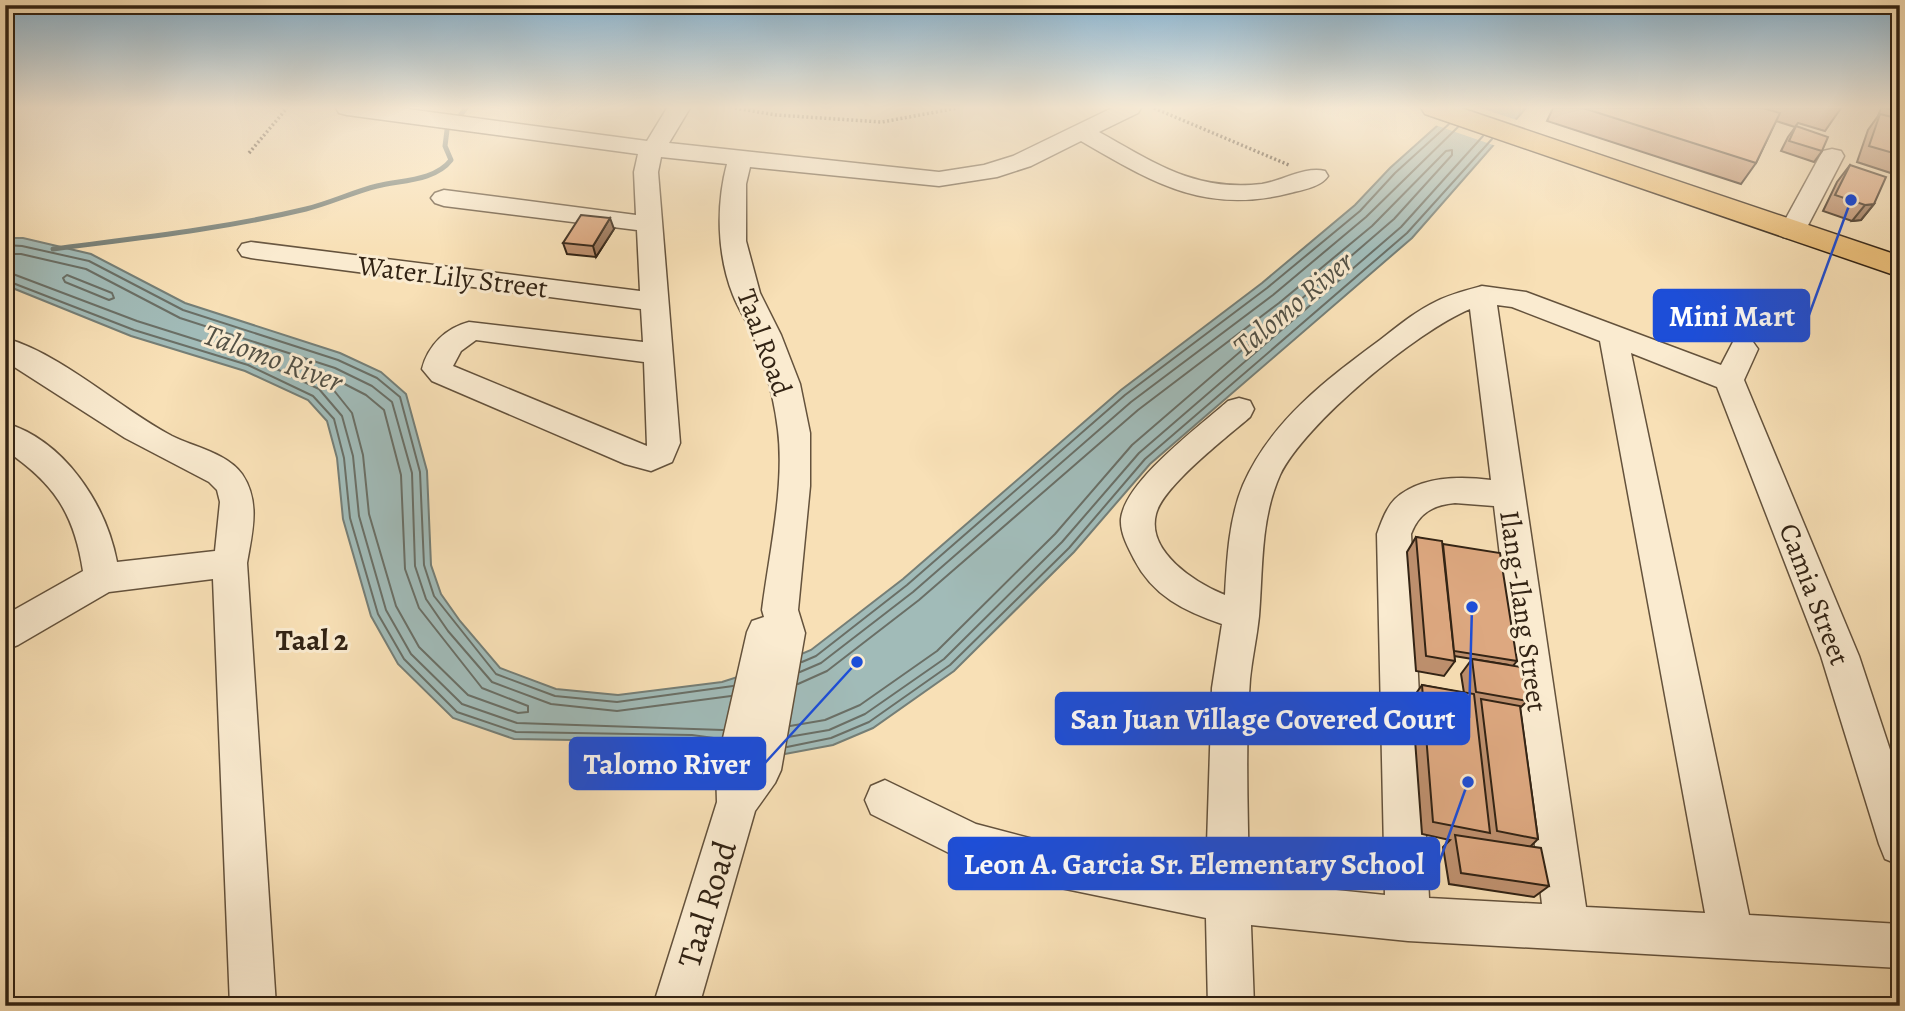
<svg xmlns="http://www.w3.org/2000/svg" width="1905" height="1011" font-family="Alegreya,serif">
	<rect width="100%" height="100%" fill="#f8e0b6"/>
	<filter id="stains"><feTurbulence type="fractalNoise" baseFrequency=".00286" numOctaves="4"/><feColorMatrix values="0 0 0 0 .2 0 0 0 0 .09 0 0 0 0 .02 0 0 0 .5 -.17"/></filter>
	<radialGradient id="worn" r=".72"><stop offset=".6" stop-color="#630" stop-opacity="0"/><stop offset="1" stop-color="#630" stop-opacity=".3"/></radialGradient>
	<!-- water -->
	<polygon fill="#a1bbb8" stroke="#757e76" stroke-width="2" points="1457,108 1526,108 1412,238 1150,464 1074,552 954,671 873,728 833,745 785,754 692,742 514,739 453,718 398,664 371,616 343,519 337,458 327,421 308,400 245,371 131,336 5,285 5,238 23,238 91,254 185,303 340,353 381,372 406,394 427,471 431,565 441,594 460,621 500,668 556,689 618,695 722,682 778,664 811,650 903,579 1121,390 1262,283 1355,205 1390,168"/>
	<!-- pier -->
	<polygon fill="#f8e0b6" points="1451,108 1480,108 1520,121 1499,147 1432,124"/>
	<g fill="none" stroke-linecap="round" stroke-linejoin="round">
		<!-- shore -->
		<g stroke="#6a6f66" stroke-width="2">
			<polyline points="5,245 22,246 89,261 183,310 338,360 377,378 400,397 420,472 424,565 434,596 496,674 555,696 617,702 733,686"/>
			<polyline points="5,254 21,254 86,269 180,318 335,368 372,386 392,402 412,473 415,566 426,599 448,631 492,682 551,704 617,711 731,696"/>
			<polyline points="5,271 137,321 251,357 319,389 342,416 353,456 359,516 386,610 411,654 462,704 517,723 723,730"/>
			<polygon points="67,275 112,293 114,298 109,300 65,282 63,278"/>
			<polyline points="5,280 134,330 248,365 313,396 334,419 344,458 350,518 378,614 404,659 457,712 516,732 692,735 721,739"/>
			<polygon points="333,378 366,395 384,410 401,475 405,569 419,608 482,688 528,706 528,712 518,713 468,695 419,647 396,606 369,514 363,455 352,413 328,383 329,379"/>
			<polyline points="802,662 816,656 907,585 1125,395 1267,288 1360,211 1395,173 1449,124"/>
			<polyline points="800,672 821,663 913,592 1131,402 1273,295 1366,217 1458,127"/>
			<polyline points="790,726 825,720 860,705 937,651 1055,534 1132,445 1394,219 1452,155 1452,150 1446,151 1372,226 1279,303 1138,410 919,600 827,671 798,684"/>
			<polyline points="788,737 829,730 865,714 944,659 1062,542 1139,453 1401,227 1483,136"/>
			<polyline points="787,747 831,738 869,722 950,665 1069,548 1145,459 1407,233 1492,139"/>
		</g>
		<!-- stream -->
		<g stroke="#757e76" stroke-width="5">
			<polyline points="459,117 466,108"/>
			<path d="M53,249C138,238 223,229 306,209C330,203 353,192 377,186C401,180 435,181 451,160L445,146L447,130"/>
		</g>
		<defs>
			<g id="minor">
				<path d="M336,108H400L647,141L667,108H690L669,143L939,172L984,165L1013,156L1112,108H1141L1138,113L1099,132C1155,163 1195,192 1262,184C1282,181 1305,166 1325,171L1328,176C1321,187 1302,190 1290,193C1204,215 1152,182 1081,141L1031,166L997,177L939,186L750,167L746,184V241L760,293L781,335L800,384L810,433V486L798,610L805,633L781,770L775,783L755,811L699,1006H653L717,802L716,769L747,632L752,621L764,617L762,610C769,554 785,486 778,430C774,397 765,364 752,333C746,320 738,308 733,295C717,255 716,205 727,164L661,157L658,172L680,443L672,462L651,471L625,464L432,381L422,369C428,345 446,328 469,322L643,342L641,309L251,258L242,256L238,250L242,244L251,242L640,291L637,230L444,206L435,203L431,198L435,193L444,190L636,215L634,172L638,154L347,115L339,113ZM476,340L644,362L647,446L453,366L461,351Z"/>
				<polygon points="1832,149 1841,151 1844,156 1805,231 1801,237 1792,239 1783,237 1779,231 1820,156 1823,151"/>
				<path d="M1482,286L1526,292L1721,365L1733,342L1743,339L1753,342L1758,349L1744,380L1859,656L1900,780V865L1885,859L1879,844L1821,656L1717,387L1631,353L1749,915L1900,924V968L1408,941L1251,925L1254,1006H1208L1206,918L1056,887L971,864L871,814L865,800L871,786L885,780L976,824L1056,845L1206,875L1212,688L1222,624C1184,611 1153,596 1134,559C1128,547 1120,533 1121,519C1125,481 1200,426 1228,401L1239,398L1250,401L1254,409L1250,417C1227,437 1163,486 1156,514C1146,552 1196,583 1225,595C1227,558 1229,519 1243,485C1271,421 1326,380 1380,340C1398,326 1416,311 1437,301C1451,294 1467,290 1482,286ZM1497,305L1512,307L1600,341L1705,913L1586,907ZM1470,309L1491,480C1459,476 1420,476 1395,499C1386,508 1381,523 1377,534L1385,895L1249,881C1248,815 1245,746 1250,679C1252,658 1257,637 1259,616C1263,569 1260,520 1280,475C1304,424 1417,331 1470,309ZM1455,503L1494,506L1542,904L1429,898L1411,534C1419,513 1433,505 1455,503Z"/>
				<path d="M5,338C62,354 119,408 172,436C194,447 227,453 242,474C261,502 252,533 247,563L276,1006H230L213,579L109,592L18,645L5,650V615L83,571C74,513 54,483 5,450V423C64,440 106,504 117,562L215,551L220,502L217,490L209,482L125,438L5,361Z"/>
			</g>
			<polygon id="highway" points="1421,108 1461,108 1900,256 1900,277 1425,114"/>
		</defs>
		<!-- minor casing -->
		<use href="#minor" stroke="#64523c" stroke-width="3"/>
		<!-- highway casing -->
		<use href="#highway" stroke="#322314" stroke-width="3"/>
		<!-- path -->
		<g stroke="#322314" stroke-width="3.5" stroke-dasharray="2 2.5" stroke-linecap="butt">
			<polyline points="735,108 777,115 882,122 957,108"/>
			<polyline points="1154,108 1289,165"/>
			<polyline points="249,153 287,108"/>
		</g>
		<!-- minor -->
		<use href="#minor" fill="#faebd0" fill-rule="evenodd"/>
		<!-- highway -->
		<use href="#highway" fill="#ecc07b" fill-rule="evenodd"/>
	</g>
	<!-- wall -->
	<g fill="#be906e" stroke="#322314" stroke-width="2">
		<polygon points="1553,108 1841,108 1825,131 1798,123 1795,127 1776,121 1756,163 1741,184 1547,121"/>
		<polygon points="1881,108 1900,108 1900,176 1857,162 1868,130 1878,116"/>
		<polygon points="1796,126 1822,151 1814,162 1781,151 1788,137"/>
		<polygon points="1850,165 1874,204 1861,220 1852,221 1823,211 1837,182"/>
		<polygon points="1900,224 1900,237 1895,235"/>
		<polygon points="614,229 596,257 567,254 563,243"/>
		<polygon points="1416,537 1443,544 1517,661 1513,666 1527,701 1520,708 1538,839 1530,847 1549,886 1534,897 1449,884 1443,847 1450,840 1422,834 1412,699 1422,685 1464,693 1461,674 1472,659 1509,665 1454,656 1455,661 1444,676 1416,671 1407,552"/>
	</g>
	<!-- shaded-wall -->
	<g fill="#9b765a" stroke="#322314" stroke-width="2">
		<polygon points="1874,204 1861,220 1852,221 1865,205"/>
		<polygon points="610,218 614,229 596,257 593,246"/>
	</g>
	<!-- building -->
	<g fill="#dda880" stroke="#322314" stroke-width="2">
		<polygon points="1583,108 1763,108 1780,113 1756,163"/>
		<polygon points="1890,108 1900,108 1900,112 1889,109"/>
		<polygon points="1880,114 1900,119 1900,155 1869,146"/>
		<polygon points="1796,126 1828,137 1822,151 1789,141"/>
		<polygon points="1850,165 1886,177 1874,204 1865,205 1835,195"/>
		<polygon points="581,215 610,218 593,246 563,243"/>
		<polygon points="1416,537 1442,541 1455,661 1426,656"/>
		<polygon points="1443,544 1500,553 1517,661 1454,651"/>
		<polygon points="1472,659 1521,667 1527,701 1476,692"/>
		<polygon points="1422,685 1474,694 1490,833 1433,822"/>
		<polygon points="1481,699 1520,706 1538,839 1497,831"/>
		<polygon points="1455,835 1541,848 1549,886 1461,873"/>
	</g>
	<!-- sky -->
	<linearGradient id="sky" x2="0" y2="1"><stop stop-color="#8bb7d5"/><stop offset="0.43" stop-color="#fcf1de"/><stop offset="1" stop-color="#fcf1de" stop-opacity="0"/></linearGradient>
	<rect width="1905" height="250" fill="url(#sky)"/>
	<g text-anchor="middle" stroke-width="6" stroke-linejoin="round" paint-order="stroke">
		<!-- street labels -->
		<g font-size="28" fill="#322314" stroke="#faebd0">
			<text transform="translate(453 276) rotate(7)" y="10">Water Lily Street</text>
			<text transform="translate(765 342) rotate(70)" y="10">Taal Road</text>
			<text transform="translate(1815 594) rotate(69)" y="10">Camia Street</text>
			<text transform="translate(1524 611) rotate(82)" y="10">Ilang-Ilang Street</text>
		</g>
		<!-- water labels -->
		<g font-size="30" font-style="italic" fill="#535145" stroke="#faebd0">
			<text transform="translate(1293 304) rotate(-40)" y="10">Talomo River</text>
			<text transform="translate(273 358) rotate(20)" y="10">Talomo River</text>
		</g>
		<!-- neighbourhood labels -->
		<g font-size="30" font-weight="bold" fill="#322314" stroke="#faebd0">
			<text x="312" y="650">Taal 2</text>
		</g>
		<!-- near-street labels -->
		<g font-size="33" fill="#322314" stroke="#faebd0">
			<text transform="translate(706 904) rotate(-73)" y="12">Taal Road</text>
		</g>
	</g>
	<!-- callouts -->
	<path fill="none" stroke="#1d4ed8" stroke-width="2.5" d="M1851 200L1809 315M1472 607L1469 718M857 662L765 763M1468 782L1439 863"/>
	<g fill="#1d4ed8" stroke="#faebd0" stroke-width="2.5">
		<circle cx="1851" cy="200" r="7"/>
		<circle cx="1472" cy="607" r="7"/>
		<circle cx="857" cy="662" r="7"/>
		<circle cx="1468" cy="782" r="7"/>
	</g>
	<g fill="#1d4ed8" stroke="#1d4ed8" stroke-width="2.5">
		<rect x="1654" y="290" width="155" height="51" rx="7"/>
		<rect x="1056" y="693" width="413" height="51" rx="7"/>
		<rect x="570" y="738" width="195" height="51" rx="7"/>
		<rect x="949" y="838" width="490" height="51" rx="7"/>
	</g>
	<g font-size="30" text-anchor="middle" font-weight="bold" fill="#fff">
		<text x="1732" y="326">Mini Mart</text>
		<text x="1263" y="729">San Juan Village Covered Court</text>
		<text x="667" y="774">Talomo River</text>
		<text x="1194" y="874">Leon A. Garcia Sr. Elementary School</text>
	</g>
	<!-- margin -->
	<rect width="1905" height="1011" fill="none" stroke="#f8e0b6" stroke-width="28"/>
	<rect x="7" y="7" width="1891" height="997" fill="none" stroke="#322314" stroke-width="3.5"/>
	<rect x="14" y="14" width="1877" height="983" fill="none" stroke="#322314" stroke-width="2"/>
	<rect width="100%" height="100%" filter="url(#stains)"/>
	<rect width="100%" height="100%" fill="url(#worn)"/>
</svg>
